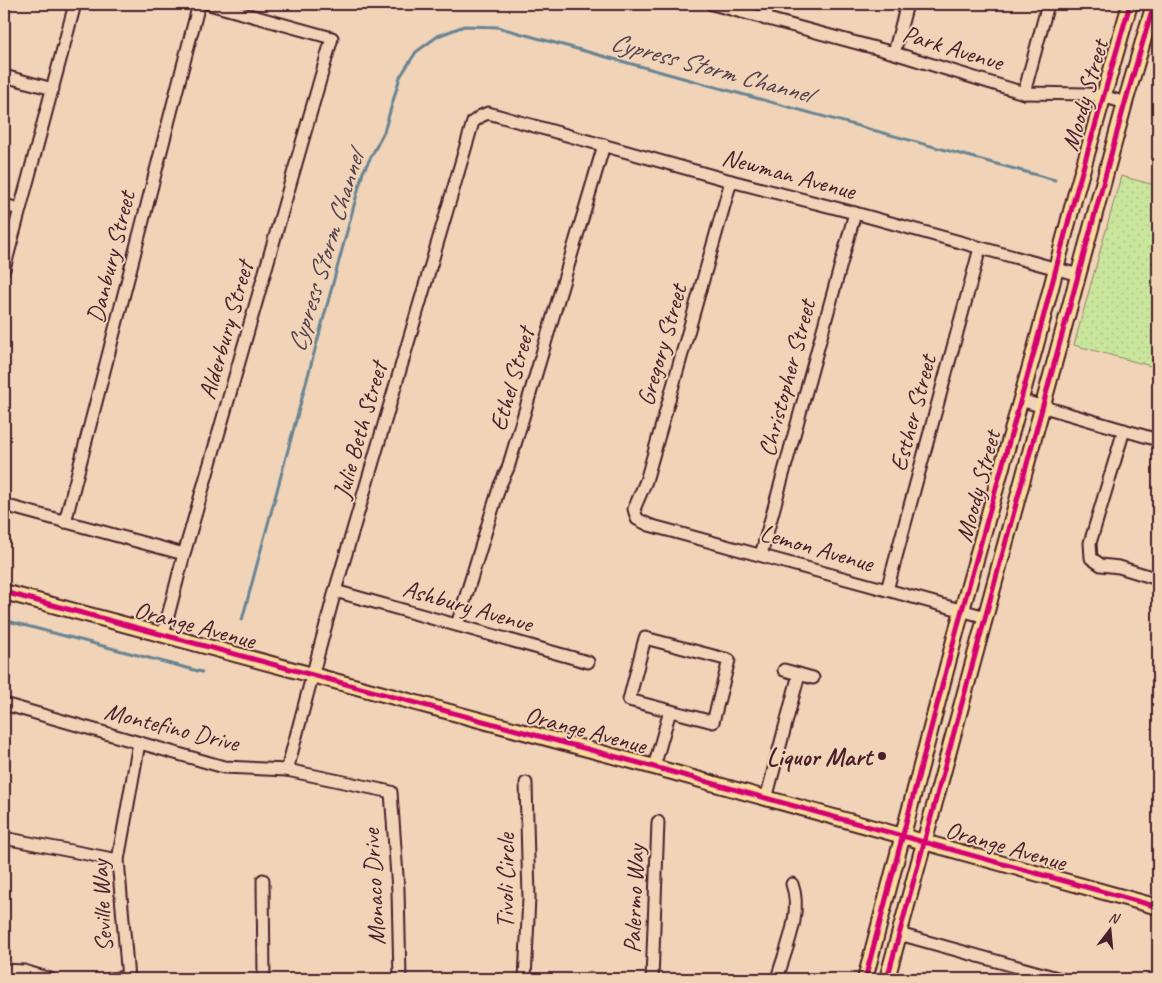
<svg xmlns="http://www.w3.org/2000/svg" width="1162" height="983" font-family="Caveat,sans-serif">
	<defs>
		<pattern id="park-dots" width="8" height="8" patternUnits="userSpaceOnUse" patternTransform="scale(1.25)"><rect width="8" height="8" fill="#cae69d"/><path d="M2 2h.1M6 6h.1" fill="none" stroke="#afc587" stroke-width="1.8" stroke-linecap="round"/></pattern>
	</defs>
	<rect width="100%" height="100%" fill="#f1d4b8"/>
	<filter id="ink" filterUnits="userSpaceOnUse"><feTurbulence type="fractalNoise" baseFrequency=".02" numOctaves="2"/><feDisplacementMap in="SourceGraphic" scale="10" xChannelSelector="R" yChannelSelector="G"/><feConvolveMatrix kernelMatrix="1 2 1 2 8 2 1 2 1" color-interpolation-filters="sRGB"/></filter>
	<g filter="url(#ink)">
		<!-- park -->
		<polygon fill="url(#park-dots)" stroke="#8a8264" points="1121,176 1158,186 1158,368 1074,345"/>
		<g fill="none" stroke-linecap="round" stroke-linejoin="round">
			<!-- stream -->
			<g stroke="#678493" stroke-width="3">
				<polyline points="4,620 202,672"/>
				<polyline points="242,620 363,172 384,132 400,77 416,52 438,36 464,26 497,27 1055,180"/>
			</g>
			<defs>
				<g id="minor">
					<polyline points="712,4 894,53 1024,93 1087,94 1103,96 1125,103"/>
					<polyline points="765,19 769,4"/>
					<polyline points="894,53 907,4"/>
					<polyline points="4,76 53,89"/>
					<polyline points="1024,93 1048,4"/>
					<polyline points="731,181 646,481 634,509 637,519 649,525 986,617"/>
					<polyline points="4,205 20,209"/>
					<polyline points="4,269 75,4"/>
					<polyline points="1020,400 1158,440"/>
					<polyline points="1124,430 1090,543 1091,558 1101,565 1119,567 1158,579"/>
					<polyline points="4,505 184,554"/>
					<polyline points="65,522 199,4"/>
					<polyline points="761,555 855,213"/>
					<polyline points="887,590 980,248"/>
					<polyline points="335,591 588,662"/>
					<polyline points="457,625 500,485 508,468 604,145"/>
					<polyline points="163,635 184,554 332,38 209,4"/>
					<polygon points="645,638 729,660 713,722 629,700"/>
					<polyline points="784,670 813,678"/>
					<polyline points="4,704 224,767 287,770 391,792 398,890 400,979"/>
					<polyline points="654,767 670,711"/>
					<polyline points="287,770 335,591 473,122 481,116 488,113 731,181 855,213 1079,275"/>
					<polyline points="766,799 799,674"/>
					<polyline points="4,838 118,860"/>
					<polyline points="263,880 264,979"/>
					<polyline points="899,934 1061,979"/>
					<polyline points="4,970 24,971 50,979"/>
					<polyline points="110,979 127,977"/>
					<polyline points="128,979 118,860 139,743"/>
					<polyline points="525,979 529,898 526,783"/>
					<polyline points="652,979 658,822"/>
					<path d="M777,979C785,950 803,914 792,884"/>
				</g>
				<g id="major">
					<polyline points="4,592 654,767 1158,907"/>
					<polyline points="865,979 962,610 1036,345 1075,196 1130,4"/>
					<polyline points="887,979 1125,103 1154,4"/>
				</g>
			</defs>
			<!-- minor casing -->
			<use href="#minor" stroke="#4a1f2b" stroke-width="15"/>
			<!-- major casing -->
			<use href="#major" stroke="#4a1f2b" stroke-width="18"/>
			<!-- minor -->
			<use href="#minor" stroke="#f1d4b8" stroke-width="11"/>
			<!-- major -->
			<use href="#major" stroke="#fbde96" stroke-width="14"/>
			<defs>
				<g id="cycleway">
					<polyline points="4,592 654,767 1158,907"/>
					<polyline points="865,979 962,610 1036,345 1075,196 1130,4"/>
					<polyline points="887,979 1125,103 1154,4"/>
				</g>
			</defs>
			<!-- cycleway casing -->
			<use href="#cycleway" stroke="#f1d4b8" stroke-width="8"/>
			<!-- cycleway -->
			<use href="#cycleway" stroke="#d6006c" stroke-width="5"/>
		</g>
	</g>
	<!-- markers -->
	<circle fill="#4a1f2b" stroke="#f1d4b8" stroke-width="2" cx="882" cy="756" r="5"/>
	<g text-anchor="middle" stroke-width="4" stroke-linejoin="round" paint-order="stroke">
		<!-- street labels -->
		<g font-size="25" fill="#4a1f2b" stroke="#f1d4b8">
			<text transform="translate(953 47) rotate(17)" y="9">Park Avenue</text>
			<text transform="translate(1084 95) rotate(-74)" y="9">Moody Street</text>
			<text transform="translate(789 173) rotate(15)" y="9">Newman Avenue</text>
			<text transform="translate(110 257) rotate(-76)" y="9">Danbury Street</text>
			<text transform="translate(225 330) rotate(-74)" y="9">Alderbury Street</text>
			<text transform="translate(661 345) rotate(-74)" y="9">Gregory Street</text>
			<text transform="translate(786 378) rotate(-75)" y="9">Christopher Street</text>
			<text transform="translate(511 379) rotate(-74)" y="9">Ethel Street</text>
			<text transform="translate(912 413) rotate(-75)" y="9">Esther Street</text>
			<text transform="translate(359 430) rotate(-74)" y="9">Julie Beth Street</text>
			<text transform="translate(977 486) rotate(-75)" y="9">Moody Street</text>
			<text transform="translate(817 547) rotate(16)" y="9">Lemon Avenue</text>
			<text transform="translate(468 605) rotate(16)" y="9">Ashbury Avenue</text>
			<text transform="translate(195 624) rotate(15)" y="9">Orange Avenue</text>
			<text transform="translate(172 726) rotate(14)" y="9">Montefino Drive</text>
			<text transform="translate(586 729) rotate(15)" y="9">Orange Avenue</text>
			<text transform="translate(1006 845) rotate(16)" y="9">Orange Avenue</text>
			<text transform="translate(505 881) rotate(-90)" y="9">Tivoli Circle</text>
			<text transform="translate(373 887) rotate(-93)" y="9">Monaco Drive</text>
			<text transform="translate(633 899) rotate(-88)" y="9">Palermo Way</text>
			<text transform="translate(101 906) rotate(-93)" y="9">Seville Way</text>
		</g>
		<!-- poi labels -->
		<g font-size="25" font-weight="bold" fill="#4a1f2b" stroke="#f1d4b8" text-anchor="end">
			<text x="872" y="765">Liquor Mart</text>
		</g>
		<!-- water labels -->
		<g font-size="26" font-style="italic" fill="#54414e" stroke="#f1d4b8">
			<text transform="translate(711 67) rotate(15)" y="9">Cypress Storm Channel</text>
			<text transform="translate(325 252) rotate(-73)" y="9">Cypress Storm Channel</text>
		</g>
	</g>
	<!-- margin -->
	<rect width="1162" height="983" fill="none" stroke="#f1d4b8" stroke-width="20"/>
	<rect x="10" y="10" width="1142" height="963" fill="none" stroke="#4a1f2b" stroke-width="2" filter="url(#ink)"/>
	<!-- north arrow -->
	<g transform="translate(1110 930) rotate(16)" stroke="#f1d4b8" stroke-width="4" paint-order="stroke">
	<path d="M0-4L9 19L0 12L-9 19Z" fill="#4a1f2b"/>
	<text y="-8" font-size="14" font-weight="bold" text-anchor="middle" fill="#4a1f2b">N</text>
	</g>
</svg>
